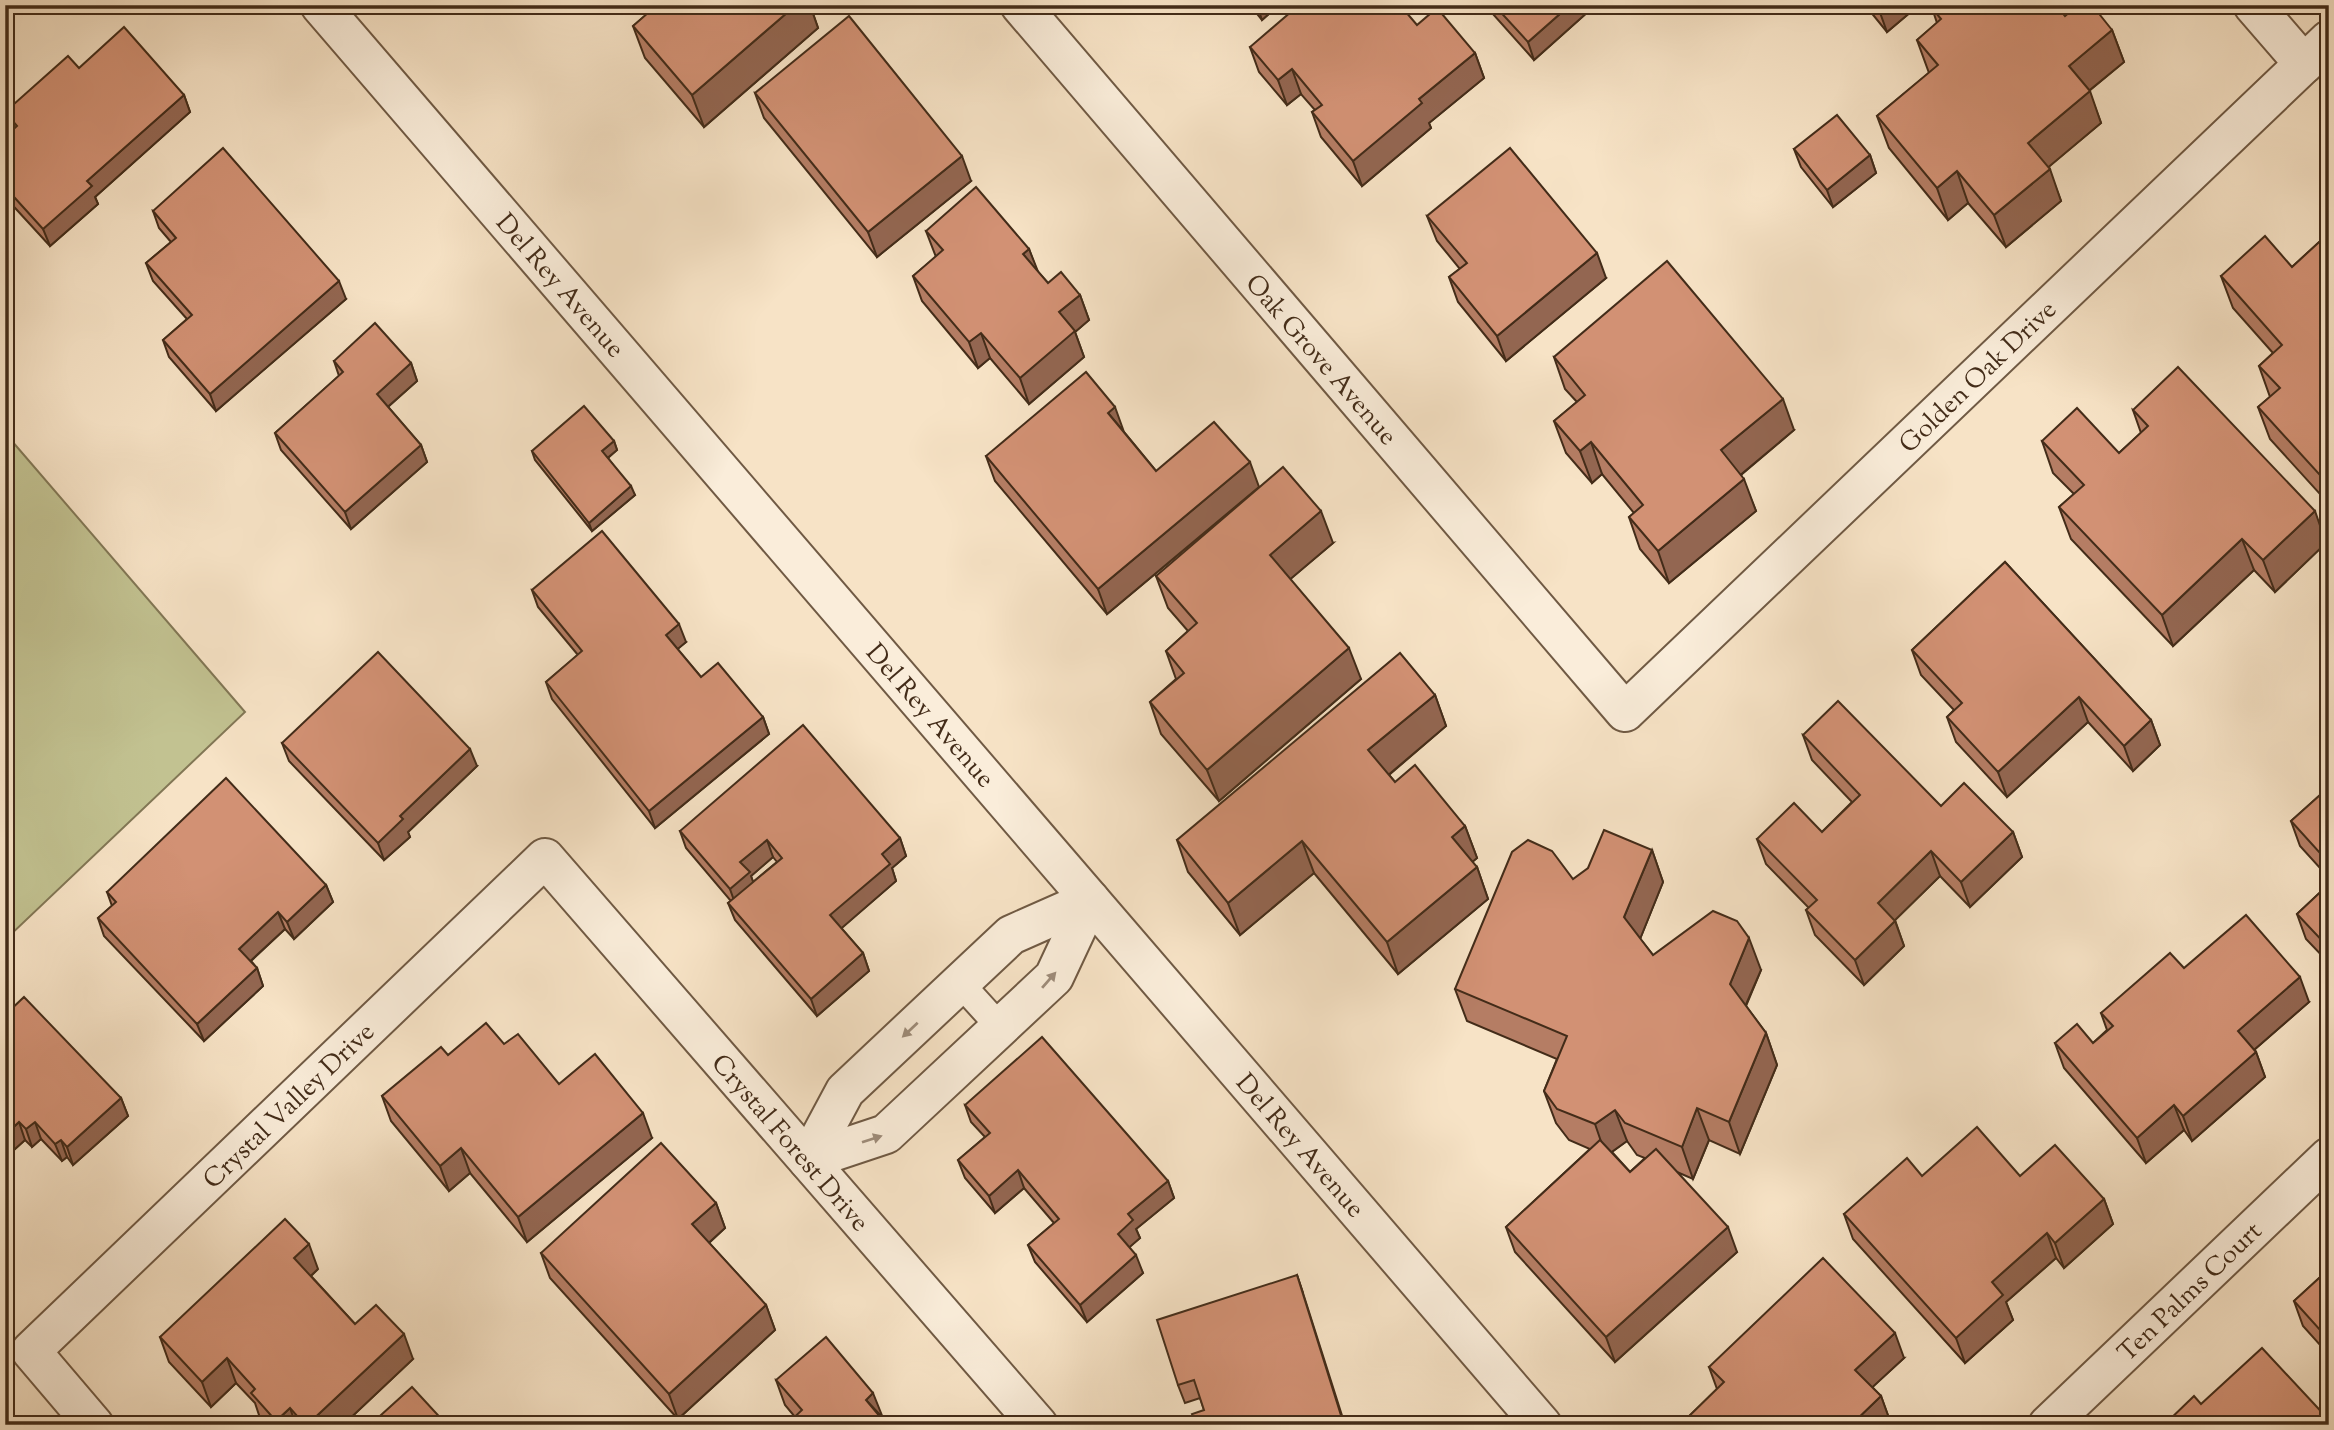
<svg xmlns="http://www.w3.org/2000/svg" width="2334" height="1430" font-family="'Sorts Mill Goudy',serif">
	<rect width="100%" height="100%" fill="#f7e3c6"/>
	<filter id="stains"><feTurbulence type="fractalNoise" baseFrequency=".00286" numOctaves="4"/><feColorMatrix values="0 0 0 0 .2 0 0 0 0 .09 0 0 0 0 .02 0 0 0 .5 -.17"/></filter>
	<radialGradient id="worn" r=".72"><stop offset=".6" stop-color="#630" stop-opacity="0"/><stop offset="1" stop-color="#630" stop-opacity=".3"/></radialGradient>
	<!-- green -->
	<polygon fill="#c2c291" stroke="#827755" stroke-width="2" points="5,433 245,712 5,940"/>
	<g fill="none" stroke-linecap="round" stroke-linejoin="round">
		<defs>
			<polyline id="lane" points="960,983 1000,1027"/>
			<g id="street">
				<polyline points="320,5 1542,1425"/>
				<polyline points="1020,5 1625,712 2329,40"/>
				<polyline points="2253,5 2304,64"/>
				<polyline points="808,1160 886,1134 1054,977 1090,900"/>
				<polyline points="808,1160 845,1091 1011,935 1090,900"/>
				<polyline points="94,1425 31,1351 545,858 1038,1425"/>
				<polyline points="2048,1425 2329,1157"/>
			</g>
		</defs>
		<!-- lane casing -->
		<use href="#lane" stroke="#705a44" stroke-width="30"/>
		<!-- street casing -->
		<use href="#street" stroke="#705a44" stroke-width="42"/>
		<!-- lane -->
		<use href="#lane" stroke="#faedda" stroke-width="26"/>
		<!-- street -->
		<use href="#street" stroke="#faedda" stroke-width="38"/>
	</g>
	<!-- wall -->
	<g fill="#b57d64" stroke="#432c19" stroke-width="2" fill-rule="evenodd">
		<polygon points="650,5 810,5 818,28 704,127 645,58 633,26 653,9"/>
		<polygon points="1250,5 1279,5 1262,20"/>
		<polygon points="1489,5 1588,5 1590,10 1534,60 1492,13"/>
		<polygon points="1865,5 1919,5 1887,32"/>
		<polygon points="1932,8 2112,30 2124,62 2089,91 2101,123 2048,167 2061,201 2006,247 1968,203 1948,220 1889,148 1877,116 1929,73 1917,40 1937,23"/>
		<polygon points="1417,25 1475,53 1484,78 1429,123 1431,128 1362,186 1321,137 1312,112 1315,110 1301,94 1287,105 1259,72 1250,47"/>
		<polygon points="79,68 184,95 190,112 95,197 98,204 50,246 5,197 5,137 13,131 5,112"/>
		<polygon points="755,93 971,181 877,257 764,118"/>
		<polygon points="1794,149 1870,155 1876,173 1833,207 1801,167"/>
		<polygon points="153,211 346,299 216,411 169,357 163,340 187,319 153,281 146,263 171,242 159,228"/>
		<polygon points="1427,216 1606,278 1506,361 1458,302 1449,277 1460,269 1437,241"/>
		<polygon points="926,231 1029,249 1037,271 1048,283 1080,295 1089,320 1075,332 1084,357 1029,404 990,358 978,368 922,301 913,276 936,257"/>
		<polygon points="2329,233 2329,504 2270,439 2258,407 2270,397 2259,366 2273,353 2233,308 2221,276 2292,267"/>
		<polygon points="1554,357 1794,430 1741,475 1756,511 1669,583 1640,549 1629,517 1634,513 1602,474 1592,483 1566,453 1554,421 1577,402 1565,389"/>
		<polygon points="334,361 411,363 417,381 388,407 421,445 427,462 351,529 281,450 275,433 339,376"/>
		<polygon points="2133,410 2326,543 2275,592 2254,570 2173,646 2071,539 2059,507 2074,494 2053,473 2042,441 2119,453 2141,433"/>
		<polygon points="1124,432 1156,471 1259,487 1107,614 995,481 986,456"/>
		<polygon points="614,441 617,450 608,458 635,495 592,531 535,460 532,451"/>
		<polygon points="1333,543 1290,579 1361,679 1219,801 1161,734 1150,702 1176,679 1166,651 1188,631 1168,608 1156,576"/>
		<polygon points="2005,562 2151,720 2160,745 2133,771 2088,722 2007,797 1956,742 1947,717 1954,710 1921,675 1912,650"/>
		<polygon points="532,590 686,642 677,649 701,677 763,717 769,734 655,828 552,699 546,682 578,655 538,607"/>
		<polygon points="1435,695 1446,726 1389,775 1395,782 1465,826 1477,858 1472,862 1477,867 1488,899 1398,974 1314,873 1240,935 1188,872 1177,840"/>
		<polygon points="1803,735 1941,806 2013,832 2022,857 1970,907 1940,876 1895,920 1904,946 1864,985 1815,935 1806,910 1809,908 1766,864 1757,839 1822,832 1852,802 1812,760"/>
		<polygon points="282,743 477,766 408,832 410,837 384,860 289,761"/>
		<polygon points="2329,787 2329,878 2300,846 2291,821"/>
		<path d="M680,831L900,838L906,856L892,868L896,881L841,928L863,953L869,971L817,1016L735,920L728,903L731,901L686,848ZM773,857L777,862L753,882L751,876Z"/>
		<path d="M1652,850L1663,882L1640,939L1653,955L1761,970L1746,1006L1766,1033L1777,1065L1740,1154L1709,1140L1693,1179L1677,1172L1737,1252L1615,1362L1515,1252L1506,1227L1590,1149L1569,1140L1556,1123L1544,1091L1557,1059L1467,1021L1455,989L1573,879ZM1627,1141L1637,1155L1645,1158L1630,1172L1612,1152Z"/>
		<polygon points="2329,884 2329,963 2306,939 2297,914"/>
		<polygon points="326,885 333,902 294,939 285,929 251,961 257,968 263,986 204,1041 104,936 98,918 112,906 107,892"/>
		<polygon points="2184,968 2309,1002 2254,1050 2256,1052 2265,1077 2192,1141 2184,1130 2146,1163 2064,1068 2055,1043 2093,1043 2107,1030 2101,1013"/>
		<polygon points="5,1015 121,1098 128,1116 73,1165 67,1157 62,1161 41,1139 32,1147 25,1140 5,1158"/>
		<polygon points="504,1044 559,1084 652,1138 527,1242 470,1173 449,1191 391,1121 382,1096 448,1055"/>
		<polygon points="965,1105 1168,1181 1174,1198 1136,1229 1140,1238 1129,1247 1143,1273 1087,1322 1035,1262 1028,1245 1054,1223 1024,1188 995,1213 965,1178 958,1160 985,1137 971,1122"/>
		<polygon points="2020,1176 2104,1199 2113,1224 2064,1268 2056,1258 2006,1302 2013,1320 1965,1363 1853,1239 1844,1214"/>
		<polygon points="716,1203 725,1228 709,1243 766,1305 775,1330 678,1419 550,1278 541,1253"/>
		<polygon points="318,1269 311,1276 355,1324 413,1359 343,1425 266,1425 260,1418 255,1403 236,1383 211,1407 169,1362 160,1337"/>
		<polygon points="2329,1269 2329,1355 2303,1326 2294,1301"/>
		<polygon points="1297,1275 1303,1293 1204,1410 1200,1398 1185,1403 1178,1385"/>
		<polygon points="1904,1358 1872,1387 1881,1396 1890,1421 1886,1425 1680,1425 1717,1389 1709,1367"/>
		<polygon points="776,1380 883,1418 795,1417 785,1405"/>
	</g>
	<!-- shaded-wall -->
	<g fill="#936651" stroke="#432c19" stroke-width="2">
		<polygon points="632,5 642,5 635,12"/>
		<polygon points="796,5 810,5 818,28 704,127 692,95"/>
		<polygon points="1257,5 1279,5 1262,20"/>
		<polygon points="1570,5 1588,5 1590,10 1534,60 1528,42"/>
		<polygon points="1880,5 1919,5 1887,32 1878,7"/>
		<polygon points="2050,5 2080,5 2057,25"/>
		<polygon points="2112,30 2124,62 2080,98 2069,66"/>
		<polygon points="1475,53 1484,78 1429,123 1431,128 1362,186 1353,161 1419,99"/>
		<polygon points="1292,69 1301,94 1287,105 1278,80"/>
		<polygon points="2090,91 2101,123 2039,175 2028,143"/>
		<polygon points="184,95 190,112 95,197 98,204 50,246 43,229 87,181"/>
		<polygon points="1870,155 1876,173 1833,207 1827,190"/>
		<polygon points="962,156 971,181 877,257 868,232"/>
		<polygon points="2050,169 2061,201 2006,247 1994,215"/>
		<polygon points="1957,171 1968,203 1948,220 1937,188"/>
		<polygon points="1029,249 1039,274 1023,254"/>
		<polygon points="1597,253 1606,278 1506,361 1497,336"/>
		<polygon points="339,281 346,299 216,411 210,394"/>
		<polygon points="1080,295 1089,320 1075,332 1084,357 1029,404 1020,378 1059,312"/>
		<polygon points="981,333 990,358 978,368 969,342"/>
		<polygon points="411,363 417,381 383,411 377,394"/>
		<polygon points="1783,399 1794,430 1732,482 1721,450"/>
		<polygon points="1115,407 1124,432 1108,413"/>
		<polygon points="614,441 617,450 605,460 602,451"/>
		<polygon points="1591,442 1602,474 1592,483 1580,451"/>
		<polygon points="421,445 427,462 351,529 345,512"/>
		<polygon points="1250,462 1259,487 1107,614 1098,589"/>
		<polygon points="1744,479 1756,511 1669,583 1658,551"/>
		<polygon points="631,486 635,495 592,531 589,523"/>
		<polygon points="1321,511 1333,543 1281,587 1270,555"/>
		<polygon points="2315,511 2326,543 2275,592 2263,560"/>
		<polygon points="2242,539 2254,570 2173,646 2162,615"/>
		<polygon points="679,624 686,642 673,653 666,635"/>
		<polygon points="1349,648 1361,679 1219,801 1207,770"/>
		<polygon points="1435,695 1446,726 1380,782 1368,750"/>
		<polygon points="2079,697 2088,722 2007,797 1998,772"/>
		<polygon points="763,717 769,734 655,828 649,811"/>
		<polygon points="2151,720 2160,745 2133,771 2124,746"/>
		<polygon points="470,749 477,766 408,832 410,837 384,860 378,843 400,816"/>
		<polygon points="1465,826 1477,858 1464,869 1452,837"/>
		<polygon points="2013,832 2022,857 1970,907 1961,882"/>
		<polygon points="900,838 906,856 892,868 896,881 836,933 830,915 882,854"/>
		<polygon points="767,840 773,857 751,876 756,890 736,906 730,889 740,862"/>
		<polygon points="1302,841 1314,873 1240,935 1228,903"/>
		<polygon points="1652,850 1663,882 1636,949 1624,917"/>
		<polygon points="1931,851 1940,876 1887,928 1878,903"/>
		<polygon points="1477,867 1488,899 1398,974 1387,942"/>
		<polygon points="326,885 333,902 294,939 287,922"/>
		<polygon points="278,912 285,929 245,966 239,949"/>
		<polygon points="1895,921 1904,946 1864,985 1855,960"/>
		<polygon points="1749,938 1761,970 1741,1016 1730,984"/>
		<polygon points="863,953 869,971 817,1016 811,999"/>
		<polygon points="257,968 263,986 204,1041 197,1024"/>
		<polygon points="2300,977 2309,1002 2247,1056 2238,1031"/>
		<polygon points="1766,1033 1777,1065 1740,1154 1729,1122"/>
		<polygon points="2256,1052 2265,1077 2192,1141 2183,1116"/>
		<polygon points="121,1098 128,1116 73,1165 67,1147"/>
		<polygon points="2174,1105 2184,1130 2146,1163 2137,1138"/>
		<polygon points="1697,1108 1709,1140 1693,1179 1682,1147"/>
		<polygon points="1615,1110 1627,1141 1606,1156 1595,1124"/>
		<polygon points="643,1113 652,1138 527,1242 518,1217"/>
		<polygon points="19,1122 25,1140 5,1158 5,1135"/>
		<polygon points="35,1122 41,1139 32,1147 26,1129"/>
		<polygon points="61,1140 67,1157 62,1161 55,1144"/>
		<polygon points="461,1148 470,1173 449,1191 440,1166"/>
		<polygon points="1018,1170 1024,1188 995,1213 989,1196"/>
		<polygon points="1168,1181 1174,1198 1136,1229 1140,1238 1124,1252 1118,1234 1128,1214"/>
		<polygon points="2104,1199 2113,1224 2064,1268 2055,1243"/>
		<polygon points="716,1203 725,1228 702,1249 692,1224"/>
		<polygon points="1728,1227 1737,1252 1615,1362 1606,1337"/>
		<polygon points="2047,1233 2056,1258 2006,1302 2013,1320 1965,1363 1956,1338 1992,1282"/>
		<polygon points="309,1244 318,1269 303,1283 294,1258"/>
		<polygon points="1136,1255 1143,1273 1087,1322 1080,1305"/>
		<polygon points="1297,1275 1303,1293 1345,1425 1344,1425"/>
		<polygon points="766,1305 775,1330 678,1419 669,1394"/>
		<polygon points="1895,1333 1904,1358 1864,1395 1855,1370"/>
		<polygon points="404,1334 413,1359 343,1425 307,1425"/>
		<polygon points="227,1358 236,1383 211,1407 202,1382"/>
		<polygon points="873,1393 883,1418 866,1400"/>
		<polygon points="1881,1396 1890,1421 1886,1425 1851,1425"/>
		<polygon points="290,1408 296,1425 277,1425 276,1421"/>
	</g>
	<!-- building -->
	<g fill="#d29174" stroke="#432c19" stroke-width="2">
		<polygon points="657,5 796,5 692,95 633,26"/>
		<polygon points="1299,5 1400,5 1417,25 1437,8 1475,53 1419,99 1422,103 1353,161 1312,112 1322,105 1292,69 1278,80 1250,47"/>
		<polygon points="1494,5 1570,5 1528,42"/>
		<polygon points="1935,5 2056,5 2065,16 2078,5 2092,5 2112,30 2069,66 2090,91 2028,143 2050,169 1994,215 1957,171 1937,188 1877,116 1938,65 1917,40 1941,19 1932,8"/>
		<polygon points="849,16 962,156 868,232 755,93"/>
		<polygon points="124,27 184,95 87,181 92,186 43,229 5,187 5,137 17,126 5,112 68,56 79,68"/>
		<polygon points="1837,115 1870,155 1827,190 1794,149"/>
		<polygon points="223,148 339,281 210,394 163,340 192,315 146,263 176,238 153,211"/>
		<polygon points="1510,148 1597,253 1497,336 1449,277 1467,263 1427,216"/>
		<polygon points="976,187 1029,249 1023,254 1048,283 1061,272 1080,295 1059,312 1075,331 1020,378 981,333 969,342 913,276 943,250 926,231"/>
		<polygon points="2329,233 2329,485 2258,407 2280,388 2259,366 2282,345 2221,276 2265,236 2292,267"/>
		<polygon points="1667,261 1783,399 1721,450 1744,479 1658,551 1629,517 1643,505 1591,442 1580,451 1554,421 1585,395 1554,357"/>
		<polygon points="375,323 411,363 377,394 421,445 345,512 275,433 343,372 334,361"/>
		<polygon points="2178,367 2315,511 2263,560 2242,539 2162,615 2059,507 2084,485 2042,441 2077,408 2119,453 2148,426 2133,410"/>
		<polygon points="1086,372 1115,407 1108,413 1156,471 1214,422 1250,462 1098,589 986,456"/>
		<polygon points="584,406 614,441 602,451 631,486 589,523 532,451"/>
		<polygon points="1283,467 1321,511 1270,555 1349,648 1207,770 1150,702 1184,673 1166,651 1197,623 1156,576"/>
		<polygon points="602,531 679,624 666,635 701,677 718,663 763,717 649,811 546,682 582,651 532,590"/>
		<polygon points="2005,562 2151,720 2124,746 2079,697 1998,772 1947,717 1962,703 1912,650"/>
		<polygon points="378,652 470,749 400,816 403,819 378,843 282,743"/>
		<polygon points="1400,653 1435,695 1368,750 1395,782 1415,765 1465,826 1452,837 1477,867 1387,942 1302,841 1228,903 1177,840"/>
		<polygon points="1838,701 1941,806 1964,783 2013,832 1961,882 1931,851 1878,903 1895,921 1855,960 1806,910 1817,900 1757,839 1794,803 1822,832 1860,795 1803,735"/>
		<polygon points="803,725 900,838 882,854 890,864 830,915 863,953 811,999 728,903 782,858 767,840 740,862 750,872 730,889 680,831"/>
		<polygon points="226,778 326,885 287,922 278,912 239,949 257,968 197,1024 98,918 116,902 107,892"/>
		<polygon points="2329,787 2329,863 2291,821"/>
		<polygon points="1604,830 1652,850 1624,917 1653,955 1713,911 1737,921 1749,938 1730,984 1766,1033 1729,1122 1697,1108 1682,1147 1625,1123 1615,1110 1595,1124 1557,1109 1544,1091 1567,1036 1455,989 1512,852 1528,840 1552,851 1573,879 1588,868"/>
		<polygon points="2329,884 2329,948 2297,914"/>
		<polygon points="2246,915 2300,977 2238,1031 2256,1052 2183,1116 2174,1105 2137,1138 2055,1043 2077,1024 2093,1043 2113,1026 2101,1013 2170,953 2184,968"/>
		<polygon points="24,997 121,1098 67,1147 61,1140 55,1144 35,1122 26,1129 19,1122 5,1135 5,1041 7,1040 5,1038 5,1015"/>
		<polygon points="486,1023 504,1044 518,1034 559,1084 595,1054 643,1113 518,1217 461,1148 440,1166 382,1096 441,1047 448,1055"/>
		<polygon points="1042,1037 1168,1181 1128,1214 1133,1220 1118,1234 1136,1255 1080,1305 1028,1245 1059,1219 1018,1170 989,1196 958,1160 990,1133 965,1105"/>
		<polygon points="1977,1127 2020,1176 2055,1145 2104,1199 2055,1243 2047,1233 1992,1282 2003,1295 1956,1338 1844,1214 1907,1158 1922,1176"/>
		<polygon points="1600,1140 1630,1172 1656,1149 1728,1227 1606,1337 1506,1227"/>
		<polygon points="661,1143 716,1203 692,1224 766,1305 669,1394 541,1253"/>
		<polygon points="285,1219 309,1244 294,1258 355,1324 376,1305 404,1334 307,1425 305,1425 290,1408 276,1421 251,1393 255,1389 227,1358 202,1382 160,1337"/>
		<polygon points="1823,1258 1895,1333 1855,1370 1881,1396 1851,1425 1828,1425 1823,1420 1818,1425 1680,1425 1724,1382 1709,1367"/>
		<polygon points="2329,1269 2329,1340 2294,1301"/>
		<polygon points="1297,1275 1344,1425 1196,1425 1192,1414 1204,1410 1194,1380 1178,1385 1157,1320"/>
		<polygon points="826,1337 873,1393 866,1400 887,1425 786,1425 802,1410 776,1380"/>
		<polygon points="2262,1348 2329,1420 2329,1425 2164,1425 2194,1396 2201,1404"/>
		<polygon points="412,1387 447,1425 370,1425"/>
	</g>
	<!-- one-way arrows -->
	<defs><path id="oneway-solid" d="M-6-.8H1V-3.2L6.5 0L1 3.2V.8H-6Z" transform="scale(1.75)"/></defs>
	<g fill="#9e8c7a">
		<use href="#oneway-solid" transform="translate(1049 980) rotate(-49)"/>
		<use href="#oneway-solid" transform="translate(910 1030) rotate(137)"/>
		<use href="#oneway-solid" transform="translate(872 1139) rotate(-18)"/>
	</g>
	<g text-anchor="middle" stroke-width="5" stroke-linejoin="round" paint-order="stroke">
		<!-- street labels -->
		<g font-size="26" fill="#432c19" stroke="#faedda">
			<text transform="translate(561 285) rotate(49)" y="9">Del Rey Avenue</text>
			<text transform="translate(1322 359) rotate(49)" y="9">Oak Grove Avenue</text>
			<text transform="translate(1977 376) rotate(-44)" y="9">Golden Oak Drive</text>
			<text transform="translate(931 715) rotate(49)" y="9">Del Rey Avenue</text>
			<text transform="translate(288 1105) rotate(-44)" y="9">Crystal Valley Drive</text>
			<text transform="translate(791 1142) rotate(49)" y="9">Crystal Forest Drive</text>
			<text transform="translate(1301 1145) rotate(49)" y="9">Del Rey Avenue</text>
			<text transform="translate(2189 1291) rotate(-44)" y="9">Ten Palms Court</text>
		</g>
	</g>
	<!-- margin -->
	<rect width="2334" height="1430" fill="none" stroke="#f7e3c6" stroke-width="28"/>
	<rect x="7" y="7" width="2320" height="1416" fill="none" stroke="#432c19" stroke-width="3.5"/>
	<rect x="14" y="14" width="2306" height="1402" fill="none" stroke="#432c19" stroke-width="2"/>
	<rect width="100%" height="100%" filter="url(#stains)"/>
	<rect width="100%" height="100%" fill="url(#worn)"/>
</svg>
